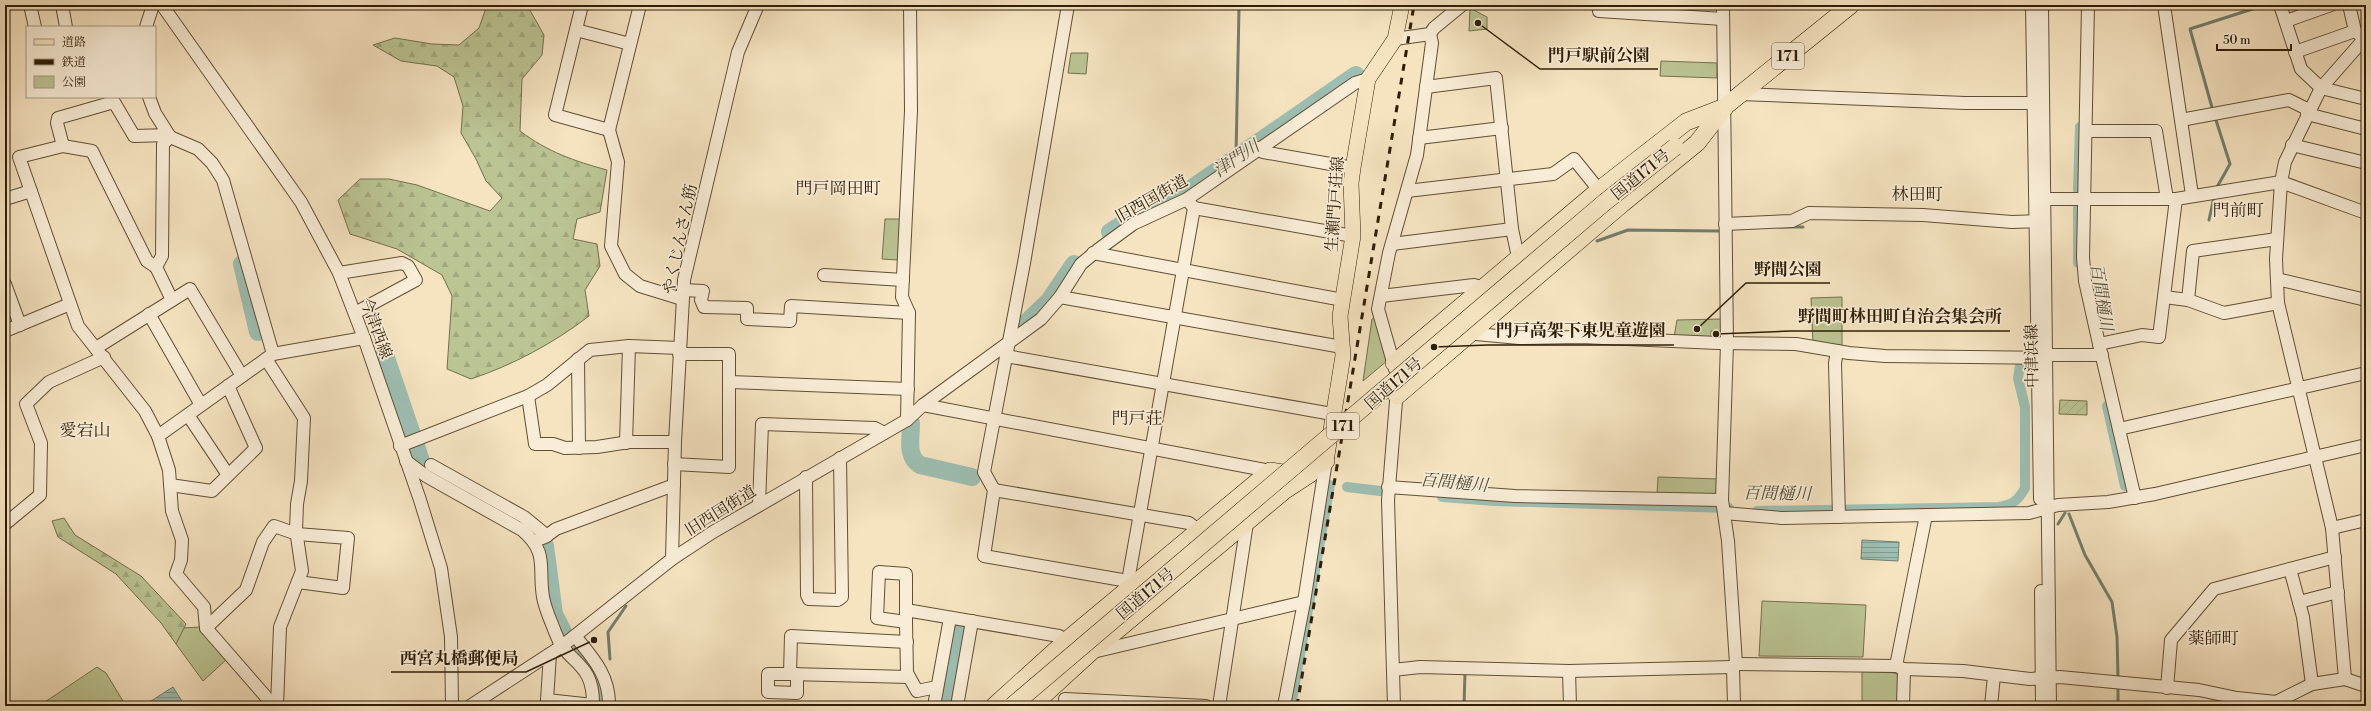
<svg xmlns="http://www.w3.org/2000/svg" width="2371" height="711" font-family="'Libre Bodoni','Noto Serif JP',serif">
	<defs>
		<pattern id="forest-firs" width="22" height="20" patternUnits="userSpaceOnUse"><rect width="22" height="20" fill="#bbc493"/><path d="M5 1l3.5 6h-7zM16 11l3.5 6h-7z" fill="#a1a87d"/></pattern>
		<pattern id="garden-furrows" width="10" height="10" patternUnits="userSpaceOnUse"><rect width="10" height="10" fill="#bbc493"/><path d="M-1 1l2-2M0 10L10 0M9 11l2-2" fill="none" stroke="#a1a87d"/></pattern>
		<pattern id="water-rules" width="6" height="5" patternUnits="userSpaceOnUse"><rect width="6" height="5" fill="#9dbfb3"/><path d="M0 2.5h6" fill="none" stroke="#809b90"/></pattern>
	</defs>
	<rect width="100%" height="100%" fill="#f6e4c1"/>
	<filter id="stains"><feTurbulence type="fractalNoise" baseFrequency=".005" numOctaves="4"/><feColorMatrix values="0 0 0 0 .2 0 0 0 0 .09 0 0 0 0 .02 0 0 0 .5 -.17"/></filter>
	<radialGradient id="worn" r=".72"><stop offset=".6" stop-color="#630" stop-opacity="0"/><stop offset="1" stop-color="#630" stop-opacity=".3"/></radialGradient>
	<!-- green -->
	<g fill="#bbc493" stroke="#74704c">
		<polygon points="1470,8 1487,17 1487,29 1469,31"/>
		<polygon points="1071,53 1088,53 1086,74 1068,73"/>
		<polygon points="1661,61 1717,63 1717,78 1660,76"/>
		<polygon points="885,219 900,219 898,260 882,259"/>
		<polygon points="1842,297 1842,348 1813,343 1811,298"/>
		<polygon points="1376,317 1388,360 1363,381 1372,319"/>
		<polygon points="1721,319 1721,331 1711,331 1711,339 1674,337 1677,320"/>
		<polygon points="1658,477 1719,479 1718,491 1712,495 1657,493"/>
		<polygon points="1762,601 1866,605 1863,657 1759,656"/>
		<polygon points="199,627 227,659 203,681 176,644 183,628"/>
		<polygon points="97,667 106,673 126,706 39,706"/>
		<polygon points="1862,671 1895,673 1899,676 1898,706 1862,706"/>
	</g>
	<!-- forest -->
	<g fill="url(#forest-firs)" stroke="#74704c">
		<path d="M487,5H527L544,35L542,55L522,79L520,131C548,152 574,161 607,170L600,212L577,219L573,239L597,244L600,266L585,290L589,316C554,343 513,365 471,379L447,369L452,296L442,275L397,249L350,234L338,200L360,179H389L417,185L490,211L502,198L486,181L476,159L461,133L463,106L454,77L437,66L401,61L373,45L395,38L432,44L459,45L479,28Z"/>
		<polygon points="64,518 75,535 141,576 186,624 176,644 161,623 116,574 58,537 52,521"/>
	</g>
	<!-- garden -->
	<polygon fill="url(#garden-furrows)" stroke="#74704c" points="2060,400 2087,401 2087,415 2059,414"/>
	<!-- water -->
	<g fill="url(#water-rules)" stroke="#717e6e">
		<polygon points="1862,540 1899,542 1898,561 1861,559"/>
		<polygon points="173,687 185,706 143,706"/>
	</g>
	<g fill="none" stroke-linecap="round" stroke-linejoin="round">
		<!-- stream -->
		<g stroke="#717e6e" stroke-width="3">
			<polyline points="2213,111 2190,29 2265,5"/>
			<polyline points="2215,117 2230,164 2217,187"/>
			<polyline points="1236,156 1239,8"/>
			<polyline points="2209,220 2214,197"/>
			<polyline points="1780,227 1803,227"/>
			<polyline points="1597,241 1628,230 1719,231"/>
			<polyline points="2069,514 2085,555 2112,602 2117,637 2118,677"/>
			<polyline points="2058,524 2065,513"/>
			<polyline points="610,659 608,632 626,606"/>
			<polyline points="1464,706 1465,672"/>
			<polyline points="2118,706 2118,689"/>
		</g>
		<!-- canal -->
		<g stroke="#9dbfb3" stroke-width="10">
			<polyline points="2078,190 2080,127"/>
			<polyline points="2078,204 2078,263"/>
			<polyline points="2107,406 2125,486"/>
			<polyline points="1347,487 1380,491"/>
			<polyline points="1442,497 1495,501 1729,508"/>
			<path d="M1757,511L1999,507C2013,504 2018,501 2025,488V407L2018,378L2020,366"/>
			<polyline points="1291,706 1330,485"/>
		</g>
		<!-- river -->
		<g stroke="#9dbfb3" stroke-width="18">
			<polyline points="1110,232 1138,214 1185,193 1356,75"/>
			<polyline points="242,264 258,332"/>
			<polyline points="1025,324 1049,301 1074,264"/>
			<polyline points="384,352 422,464 428,472 444,481"/>
			<path d="M911,423C911,438 906,457 920,465L972,477"/>
			<polyline points="472,496 534,532 545,546 554,614 563,632"/>
			<polyline points="579,651 596,673 602,706"/>
			<polyline points="945,706 960,623"/>
		</g>
		<defs>
			<g id="minor">
				<polyline points="30,5 35,27"/>
				<polyline points="62,5 66,27"/>
				<polyline points="162,5 301,202 339,273 364,338 420,500 441,568 451,637 452,706"/>
				<polyline points="582,5 555,115 609,130 640,5"/>
				<polyline points="1068,5 1024,263 984,472 994,490 984,556 1128,581 1133,587"/>
				<polyline points="1598,5 1599,11 1723,19"/>
				<polyline points="1723,5 1727,343 1722,500 1728,541 1736,664 1733,667 1734,706"/>
				<polyline points="2032,5 2040,499"/>
				<polyline points="2042,5 2050,706"/>
				<polyline points="2088,5 2083,257 2085,281 2099,344 2135,498"/>
				<polyline points="2164,5 2192,195"/>
				<polyline points="2280,5 2301,69 2321,88 2366,99"/>
				<polyline points="2349,5 2355,31 2360,35"/>
				<polyline points="2286,21 2331,5"/>
				<polyline points="146,27 153,5"/>
				<polyline points="576,30 630,44"/>
				<polyline points="1395,39 1430,34 1434,28 1462,5"/>
				<polyline points="2295,52 2355,31"/>
				<polyline points="1426,87 1496,78 1512,229 1518,257"/>
				<polyline points="1741,94 1965,103 2042,103"/>
				<polyline points="149,97 155,113 170,137 198,149 212,163 223,180 273,354"/>
				<polyline points="2307,114 2366,129"/>
				<polyline points="2181,120 2289,100 2309,110"/>
				<polyline points="609,130 618,162 611,246 625,274 640,286 682,299"/>
				<polyline points="2086,131 2156,131 2167,199"/>
				<polyline points="170,137 163,144 162,256 156,267 147,261 92,151 63,146 19,157 78,326 145,411 158,436 169,470 172,511 182,540 181,560 176,574 204,607 206,628 274,706"/>
				<polyline points="1419,138 1502,128"/>
				<polyline points="2292,145 2366,163"/>
				<polyline points="63,146 57,123 58,118 114,102 134,136 169,135"/>
				<polyline points="1258,148 1263,152 1353,168"/>
				<polyline points="1407,191 1553,174 1574,159 1599,190"/>
				<polyline points="5,199 31,191"/>
				<polyline points="2044,199 2176,199 2281,182 2366,213"/>
				<polyline points="1189,202 1194,208 1353,236"/>
				<polyline points="1725,224 1792,221 1809,213 1923,215 2012,222 2041,221"/>
				<polyline points="1392,244 1512,229"/>
				<polyline points="1093,253 1343,300"/>
				<polyline points="156,267 172,300"/>
				<polyline points="339,273 402,263 408,266 416,280 355,313"/>
				<polyline points="824,275 903,280"/>
				<polyline points="2277,279 2366,300"/>
				<polyline points="5,284 20,325"/>
				<polyline points="683,290 703,291 701,300 704,307 747,308 747,319 790,321 791,306 909,313"/>
				<polyline points="1381,296 1474,285 1482,287"/>
				<polyline points="1060,297 1342,347"/>
				<polyline points="2164,297 2188,300 2224,313 2278,303"/>
				<polyline points="2188,300 2193,251 2277,239"/>
				<polyline points="149,314 201,405"/>
				<polyline points="1469,328 1476,334 1519,338 1581,337 1718,343 1796,344 1849,353 1885,356 2045,358"/>
				<polyline points="5,331 70,304"/>
				<polyline points="2099,344 2142,335 2159,337 2176,199"/>
				<polyline points="96,348 190,289 242,376"/>
				<polyline points="1837,351 1835,363 1839,517"/>
				<polyline points="2053,355 2102,355"/>
				<polyline points="1006,356 1332,414"/>
				<polyline points="266,359 304,418 301,481 297,504 296,530 302,571 280,627 277,706"/>
				<polyline points="578,359 579,448"/>
				<polyline points="1395,369 1378,309 1389,253 1417,155 1432,43 1430,34"/>
				<polyline points="730,382 908,389"/>
				<polyline points="528,396 535,444 553,444 565,448 597,447 629,442 675,442"/>
				<polyline points="923,405 1270,471"/>
				<polyline points="188,415 228,475"/>
				<polyline points="907,420 909,313 902,297 911,111 910,5"/>
				<polyline points="2119,429 2366,373"/>
				<polyline points="158,436 273,354 364,338"/>
				<polyline points="626,443 629,346"/>
				<polyline points="400,446 528,396 547,385 590,350 629,346 680,348"/>
				<path d="M406,461L426,476L522,530C549,553 538,567 543,597C545,609 551,621 555,632C567,666 594,659 593,706"/>
				<polyline points="674,464 729,467 729,354 679,354"/>
				<polyline points="431,465 524,517 547,536"/>
				<polyline points="806,477 807,595 809,599 838,600 842,597 840,458"/>
				<polyline points="170,485 212,491 256,448 228,386"/>
				<polyline points="1388,487 1515,496 1722,500"/>
				<polyline points="994,490 1189,523 1199,531"/>
				<polyline points="759,505 762,424 875,428 884,433"/>
				<polyline points="1724,513 1782,518 2029,513 2058,505 2108,502 2155,494 2366,445"/>
				<polyline points="5,524 40,495 41,443 26,404 49,382 104,357"/>
				<polyline points="2332,528 2366,520"/>
				<polyline points="535,541 545,537 556,529 674,485"/>
				<polyline points="672,559 675,442 684,280 738,52 758,5"/>
				<polyline points="2290,569 2303,617 2312,684"/>
				<polyline points="1128,581 1194,208"/>
				<polyline points="2041,591 2042,706"/>
				<polyline points="2299,602 2338,592"/>
				<polyline points="906,610 906,622 877,618 879,572 906,574 906,610 1059,636 1067,640"/>
				<polyline points="906,622 907,673 917,691 937,687"/>
				<polyline points="206,628 246,590 263,542 274,526 297,534 348,538 343,588 298,582"/>
				<path d="M575,636C593,658 610,676 609,706"/>
				<polyline points="907,642 791,636 790,674 909,677"/>
				<polyline points="1093,652 1304,602"/>
				<polyline points="550,654 547,700 593,705"/>
				<polyline points="1736,664 1896,666 1904,669 1963,671 2030,679 2060,677 2199,690 2237,698 2276,702 2312,684 2345,679 2366,686"/>
				<polyline points="1896,666 1926,515"/>
				<polyline points="1393,670 1420,667 1569,671 1733,667"/>
				<polyline points="1569,671 1570,706"/>
				<polyline points="790,674 768,674 768,692 797,693 797,674"/>
				<polyline points="2345,679 2332,528 2278,303 2276,259 2281,182 2285,162 2321,88 2365,38"/>
				<polyline points="2167,688 2171,640 2214,589 2335,557"/>
				<polyline points="1065,699 1206,706"/>
				<polyline points="470,706 562,646 672,559 713,532 907,420 923,405 1041,319 1060,297 1081,264 1099,249 1133,224 1187,199 1355,83 1368,79"/>
				<polyline points="934,706 950,618"/>
				<polyline points="957,706 972,621"/>
				<polyline points="1219,706 1247,523 1245,520"/>
				<polyline points="1284,706 1304,602 1326,461"/>
				<polyline points="1394,706 1388,500 1397,389"/>
				<polyline points="1903,706 1904,669"/>
				<polyline points="1991,706 1994,676"/>
			</g>
			<polyline id="major" points="1326,461 1343,356 1340,316 1353,236 1351,183 1353,168 1368,79 1395,39 1402,5"/>
			<g id="highway">
				<polyline points="1717,113 1851,5"/>
				<polyline points="1394,363 1599,190 1686,122 1725,107"/>
				<polyline points="1397,396 1622,204 1697,143 1725,107"/>
				<polyline points="994,706 1067,640 1270,471 1295,475 1326,461"/>
				<polyline points="1032,706 1091,652 1284,491 1310,474"/>
			</g>
		</defs>
		<!-- minor casing -->
		<use href="#minor" stroke="#604f35" stroke-width="14"/>
		<!-- major casing -->
		<use href="#major" stroke="#2e1d06" stroke-width="16"/>
		<!-- highway casing -->
		<use href="#highway" stroke="#2e1d06" stroke-width="18"/>
		<!-- minor -->
		<use href="#minor" stroke="#f9edd7" stroke-width="12"/>
		<!-- major -->
		<use href="#major" stroke="#f6e4c1" stroke-width="15"/>
		<!-- highway -->
		<use href="#highway" stroke="#f6e4c1" stroke-width="17"/>
		<!-- rail -->
		<polyline stroke="#2e1d06" stroke-width="3" stroke-dasharray="7 7" stroke-linecap="butt" points="1297,706 1414,5"/>
		<defs>
			<polyline id="highway-bridge" points="1012,706 1605,202 1675,147"/>
		</defs>
		<!-- highway-bridge casing -->
		<use href="#highway-bridge" stroke="#2e1d06" stroke-width="18" stroke-linecap="butt"/>
		<!-- highway-bridge -->
		<use href="#highway-bridge" stroke="#f6e4c1" stroke-width="17"/>
	</g>
	<g text-anchor="middle" stroke-width="3.5" stroke-linejoin="round" paint-order="stroke">
		<!-- shield labels -->
		<g fill="#f9edd7" stroke="#6b5b45" stroke-width="1">
			<rect x="1772" y="43" width="32" height="26" rx="3"/>
			<rect x="1327" y="413" width="32" height="26" rx="3"/>
		</g>
		<g font-size="15" font-weight="bold" fill="#2e1d06">
			<text x="1788" y="61">171</text>
			<text x="1343" y="431">171</text>
		</g>
		<!-- street labels -->
		<g font-size="16" fill="#2e1d06" stroke="#f9edd7">
			<text transform="translate(1640 174) rotate(-39)" y="6">国道171号</text>
			<text transform="translate(1151 198) rotate(-29)" y="6">旧西国街道</text>
			<text transform="translate(1334 204) rotate(-86)" y="6">生瀬門戸荘線</text>
			<text transform="translate(679 239) rotate(-78)" y="6">やくじんさん筋</text>
			<text transform="translate(377 328) rotate(70)" y="6">今津西線</text>
			<text transform="translate(2031 356) rotate(-91)" y="6">中津浜線</text>
			<text transform="translate(1393 383) rotate(-41)" y="6">国道171号</text>
			<text transform="translate(720 510) rotate(-32)" y="6">旧西国街道</text>
			<text transform="translate(1145 593) rotate(-40)" y="6">国道171号</text>
		</g>
		<!-- water labels -->
		<g font-size="17" font-style="italic" fill="#4f4e3a" stroke="#f9edd7">
			<text transform="translate(1236 158) rotate(-34)" y="6">津門川</text>
			<text transform="translate(2102 297) rotate(81)" y="6">百間樋川</text>
			<text transform="translate(1454 482) rotate(5)" y="6">百間樋川</text>
			<text transform="translate(1777 493) rotate(1)" y="6">百間樋川</text>
		</g>
		<!-- neighbourhood labels -->
		<g font-size="17" fill="#2e1d06" stroke="#f9edd7">
			<text x="838" y="194">門戸岡田町</text>
			<text x="1917" y="200">林田町</text>
			<text x="2238" y="216">門前町</text>
			<text x="1137" y="424">門戸荘</text>
			<text x="85" y="436">愛宕山</text>
			<text x="2213" y="644">薬師町</text>
		</g>
	</g>
	<!-- callouts -->
	<path fill="none" stroke="#2e1d06" stroke-width="1.5" d="M1478 23L1540 69H1658M1697 329L1746 283H1830M1716 334L1790 331H2010M1434 347L1488 345H1674M594 640L526 672H391"/>
	<g fill="#2e1d06" stroke="#f9edd7" stroke-width="1.5">
		<circle cx="1478" cy="23" r="4"/>
		<circle cx="1697" cy="329" r="4"/>
		<circle cx="1716" cy="334" r="4"/>
		<circle cx="1434" cy="347" r="4"/>
		<circle cx="594" cy="640" r="4"/>
	</g>
	<g font-size="17" text-anchor="middle" font-weight="bold" fill="#2e1d06" stroke="#f9edd7" stroke-width="3.5" stroke-linejoin="round" paint-order="stroke">
		<text x="1599" y="61">門戸駅前公園</text>
		<text x="1788" y="275">野間公園</text>
		<text x="1900" y="322">野間町林田町自治会集会所</text>
		<text x="1581" y="336">門戸高架下東児童遊園</text>
		<text x="459" y="664">西宮丸橋郵便局</text>
	</g>
	<!-- margin -->
	<rect width="2371" height="711" fill="none" stroke="#f6e4c1" stroke-width="20"/>
	<rect x="6" y="6" width="2359" height="699" fill="none" stroke="#2e1d06" stroke-width="2"/>
	<rect x="10" y="10" width="2351" height="691" fill="none" stroke="#2e1d06"/>
	<!-- legend -->
	<rect x="26" y="26" width="130" height="72" fill="#f9edd7" stroke="#a89a83"/>
	<rect x="34" y="39" width="20" height="6" fill="#f6e4c1" stroke="#a89a83"/>
	<text x="62" y="46" font-size="12" fill="#2e1d06">道路</text>
	<rect x="34" y="59" width="20" height="6" fill="#2e1d06" stroke="#a89a83"/>
	<text x="62" y="66" font-size="12" fill="#2e1d06">鉄道</text>
	<rect x="34" y="76" width="20" height="12" fill="#bbc493" stroke="#a89a83"/>
	<text x="62" y="86" font-size="12" fill="#2e1d06">公園</text>
	<!-- scale -->
	<path d="M2217 44v6h74v-6" fill="none" stroke="#2e1d06" stroke-width="2"/>
	<text x="2223" y="44" font-size="12" fill="#2e1d06" stroke="#f9edd7" stroke-width="3" paint-order="stroke">50 m</text>
	<rect width="100%" height="100%" filter="url(#stains)"/>
	<rect width="100%" height="100%" fill="url(#worn)"/>
</svg>
